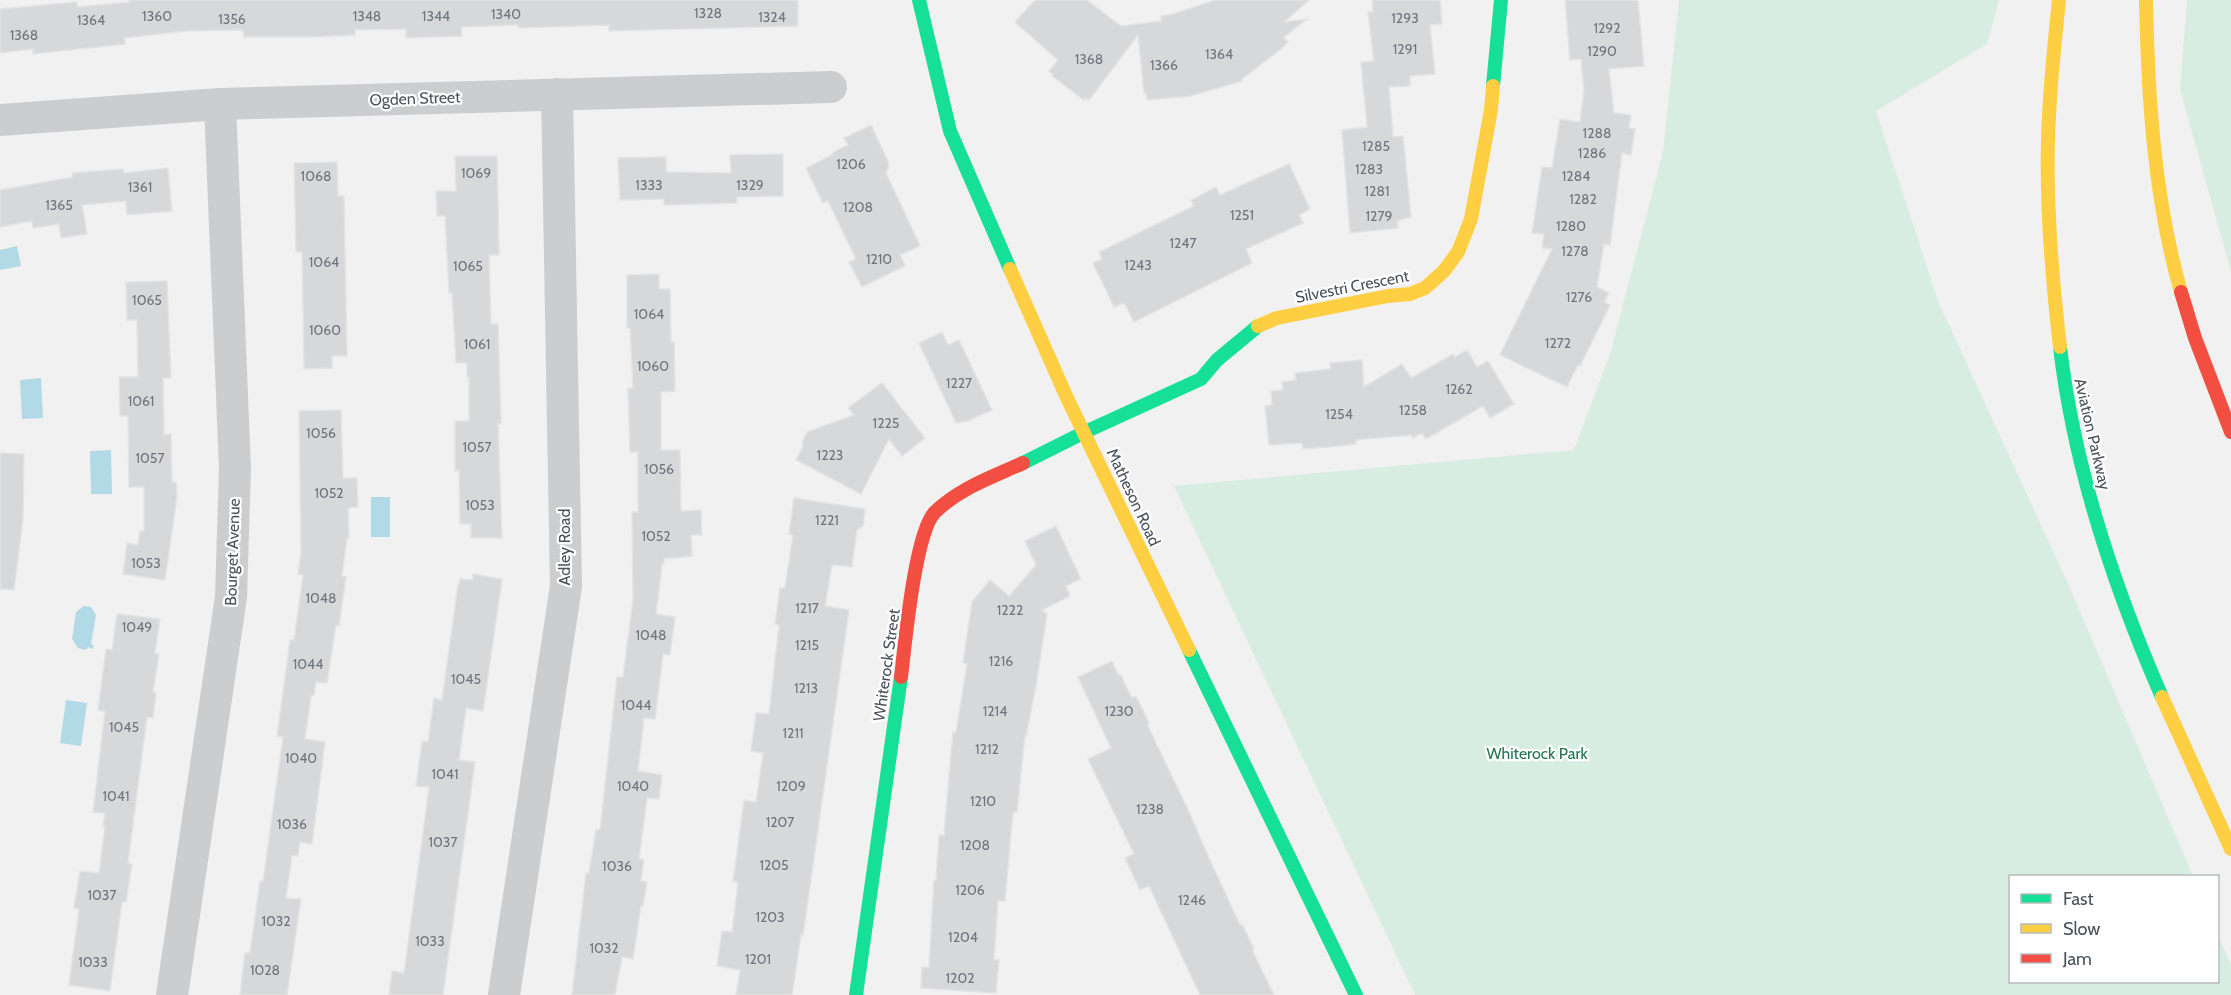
<svg xmlns="http://www.w3.org/2000/svg" width="2231" height="995" font-family="Cabin,sans-serif">
	<rect width="100%" height="100%" fill="#f1f1f1"/>
	<!-- green -->
	<g fill="#d8ede2">
		<polygon points="1679,0 1999,0 1987,44 1876,111 1938,301 2069,586 2193,876 2010,876 2010,982 2218,982 2218,934 2231,965 2231,995 1415,995 1174,486 1574,450 1610,354 1663,152"/>
		<polygon points="2187,0 2231,0 2231,272 2180,89"/>
	</g>
	<!-- water -->
	<g fill="#b2d9e6">
		<polygon points="17,246 21,266 0,270 0,250"/>
		<polygon points="41,378 43,418 22,419 20,380"/>
		<polygon points="111,450 112,494 91,494 90,451"/>
		<rect x="371" y="497" width="19" height="40"/>
		<polygon points="84,606 91,607 96,615 91,644 94,646 92,649 88,647 86,650 78,648 72,639 76,612"/>
		<polygon points="66,700 87,703 81,746 60,743"/>
	</g>
	<!-- building -->
	<g fill="#d7d8da" stroke="#e3e3e4" stroke-width="1.5">
		<polygon points="129,0 798,0 798,26 609,31 609,25 518,28 518,25 461,27 462,36 406,38 406,29 355,30 355,35 314,37 244,37 243,30 186,31 124,38 125,44 33,54 33,49 0,53 0,9 77,2 77,7 130,2"/>
		<polygon points="1035,0 1087,0 1121,26 1161,21 1161,16 1170,15 1215,0 1309,0 1284,22 1307,19 1284,37 1288,42 1281,49 1242,79 1242,81 1191,96 1147,100 1146,93 1144,93 1138,35 1089,100 1085,98 1084,100 1052,76 1053,74 1049,71 1058,60 1015,22"/>
		<polygon points="1372,0 1440,0 1442,24 1430,25 1435,74 1410,76 1410,86 1389,87 1393,137 1403,136 1411,217 1397,221 1398,228 1350,233 1342,130 1367,127 1361,62 1374,61 1368,12 1373,12"/>
		<polygon points="1565,0 1638,0 1644,66 1609,69 1614,113 1631,115 1629,128 1635,129 1631,155 1622,153 1610,245 1604,244 1597,287 1609,293 1604,302 1610,305 1580,366 1578,365 1567,387 1500,355 1552,249 1542,248 1544,234 1532,233 1542,167 1552,168 1560,119 1580,122 1584,91 1581,59 1570,60"/>
		<polygon points="871,125 887,159 889,166 886,173 920,246 900,255 905,266 862,287 849,262 856,259 828,201 823,203 806,168 832,155 833,152 848,145 844,138"/>
		<polygon points="783,154 783,196 737,197 737,203 664,205 664,199 620,200 618,158 666,157 666,172 731,173 730,155"/>
		<polygon points="455,156 497,156 499,255 489,255 491,324 498,324 501,424 498,424 502,538 471,538 471,524 460,524 459,470 455,471 455,421 469,421 469,377 467,377 467,363 456,363 452,293 449,293 445,216 437,216 436,191 456,191"/>
		<polygon points="337,162 338,196 344,196 347,356 332,356 332,368 304,369 302,252 296,252 294,163"/>
		<polygon points="1289,164 1310,209 1299,215 1303,223 1246,249 1252,263 1134,322 1124,303 1114,307 1093,263 1102,259 1099,252 1194,206 1191,200 1216,187 1220,195"/>
		<polygon points="168,168 172,211 127,215 126,201 82,205 87,234 61,238 59,224 33,228 32,221 0,227 0,190 73,177 72,173 123,169 124,173"/>
		<polygon points="659,274 659,289 670,289 671,342 674,342 675,391 661,392 661,450 680,450 681,511 701,510 702,535 691,535 692,556 664,559 664,564 662,564 656,614 675,617 670,655 663,654 655,719 644,718 638,771 662,775 659,799 647,798 639,859 644,859 641,881 647,882 643,906 641,906 633,959 622,957 615,995 572,995 586,873 589,873 596,830 600,830 617,677 623,677 633,599 632,512 638,512 638,452 630,452 628,388 633,388 630,328 627,328 627,275"/>
		<polygon points="167,281 171,378 163,378 164,435 171,434 172,482 176,482 177,497 165,580 123,574 127,543 138,545 140,531 144,531 144,487 129,487 128,416 120,416 119,377 138,377 137,320 127,320 126,282"/>
		<polygon points="942,332 948,345 959,340 992,410 968,421 956,423 919,343"/>
		<polygon points="1467,350 1477,367 1488,361 1514,404 1490,418 1483,406 1426,439 1422,433 1413,438 1411,435 1356,440 1356,444 1328,447 1303,449 1302,443 1269,445 1265,406 1272,405 1271,391 1283,390 1282,382 1296,380 1295,373 1331,369 1330,363 1362,360 1364,387 1402,364 1411,378 1453,354 1455,357"/>
		<polygon points="882,383 925,438 902,456 889,439 861,494 796,460 803,446 802,443 807,432 854,415 848,408"/>
		<polygon points="341,410 343,478 357,478 358,507 348,508 349,538 347,538 342,576 346,577 339,626 336,625 327,683 316,682 314,695 311,695 305,739 325,742 312,844 300,842 298,856 292,855 286,898 301,899 287,995 240,995 245,953 250,953 260,881 263,882 283,737 277,736 290,640 294,640 303,575 298,574 301,552 299,411"/>
		<polygon points="0,453 24,454 23,518 14,590 0,589"/>
		<polygon points="794,498 865,509 863,526 857,530 852,567 832,565 825,606 849,610 803,936 801,935 792,995 736,995 740,970 717,966 722,931 732,932 738,882 733,882 744,800 756,802 763,753 751,751 756,713 769,714 779,625 775,624 780,588 785,588 793,535 789,534"/>
		<polygon points="1056,526 1081,579 1066,586 1070,596 1042,610 1047,614 1036,686 1026,736 1025,735 1017,812 1013,812 1005,901 998,901 994,960 999,960 996,993 921,988 922,967 929,967 934,880 936,880 939,835 944,835 950,764 953,732 956,732 967,664 963,663 972,602 990,580 1009,596 1036,565 1025,541"/>
		<polygon points="473,574 502,579 483,711 466,708 459,760 475,762 443,995 389,995 392,971 404,973 425,818 429,787 416,786 422,741 428,742 434,698 442,700 458,585 459,585 460,579 473,580"/>
		<polygon points="117,614 160,619 155,653 159,654 153,692 156,692 153,718 147,717 128,863 132,864 126,902 122,902 110,991 69,985 79,909 74,908 80,871 99,873 105,827 103,827 105,813 93,812 105,711 98,710 106,649 112,650"/>
		<polygon points="1112,661 1118,675 1120,674 1132,698 1136,696 1149,723 1147,724 1190,814 1209,858 1240,925 1242,924 1254,949 1252,950 1274,995 1200,995 1149,886 1140,890 1125,858 1134,854 1088,759 1111,748 1078,677"/>
	</g>
	<g fill="none" stroke-linecap="round" stroke-linejoin="round">
		<!-- street -->
		<g stroke="#cbcdcf" stroke-width="32">
			<polyline points="0,120 220,104 831,87"/>
			<polyline points="172,995 231,597 235,468 220,104"/>
			<polyline points="504,995 566,586 557,94"/>
		</g>
		<!-- fast -->
		<g stroke="#16e098" stroke-width="14">
			<polyline points="919,0 950,131 1010,269"/>
			<polyline points="1493,86 1501,0"/>
			<path d="M2060,347C2074,468 2113,585 2162,697"/>
			<polyline points="1023,463 1085,432 1201,379 1217,360 1258,326"/>
			<polyline points="1189,650 1356,995"/>
			<polyline points="856,995 901,677"/>
		</g>
		<!-- slow -->
		<g stroke="#ffcf43" stroke-width="14">
			<path d="M2059,0C2054,47 2049,94 2048,141C2046,210 2052,278 2060,347"/>
			<path d="M2146,0C2148,98 2154,198 2181,292"/>
			<polyline points="1010,269 1067,398 1189,650"/>
			<polyline points="1258,326 1277,318 1388,296 1410,294 1425,288 1444,271 1458,252 1471,219 1491,110 1493,86"/>
			<polyline points="2162,697 2231,849"/>
		</g>
		<!-- jam -->
		<g stroke="#f24e42" stroke-width="14">
			<polyline points="2181,292 2195,338 2231,432"/>
			<path d="M901,677C905,644 915,532 935,512C960,488 992,477 1023,463"/>
		</g>
	</g>
	<g text-anchor="middle" stroke-width="4.5" stroke-linejoin="round" paint-order="stroke">
		<!-- number labels -->
		<g font-size="14" fill="#6f757c">
			<text x="708" y="18">1328</text>
			<text x="506" y="19">1340</text>
			<text x="157" y="21">1360</text>
			<text x="367" y="21">1348</text>
			<text x="436" y="21">1344</text>
			<text x="772" y="22">1324</text>
			<text x="1405" y="23">1293</text>
			<text x="232" y="24">1356</text>
			<text x="91" y="25">1364</text>
			<text x="1607" y="33">1292</text>
			<text x="24" y="40">1368</text>
			<text x="1405" y="54">1291</text>
			<text x="1602" y="56">1290</text>
			<text x="1219" y="59">1364</text>
			<text x="1089" y="64">1368</text>
			<text x="1164" y="70">1366</text>
			<text x="1597" y="138">1288</text>
			<text x="1376" y="151">1285</text>
			<text x="1592" y="158">1286</text>
			<text x="851" y="169">1206</text>
			<text x="1369" y="174">1283</text>
			<text x="476" y="178">1069</text>
			<text x="316" y="181">1068</text>
			<text x="1576" y="181">1284</text>
			<text x="649" y="190">1333</text>
			<text x="750" y="190">1329</text>
			<text x="140" y="192">1361</text>
			<text x="1377" y="196">1281</text>
			<text x="1583" y="204">1282</text>
			<text x="59" y="210">1365</text>
			<text x="858" y="212">1208</text>
			<text x="1242" y="220">1251</text>
			<text x="1379" y="221">1279</text>
			<text x="1571" y="231">1280</text>
			<text x="1183" y="248">1247</text>
			<text x="1575" y="256">1278</text>
			<text x="879" y="264">1210</text>
			<text x="324" y="267">1064</text>
			<text x="1138" y="270">1243</text>
			<text x="468" y="271">1065</text>
			<text x="1579" y="302">1276</text>
			<text x="147" y="305">1065</text>
			<text x="649" y="319">1064</text>
			<text x="325" y="335">1060</text>
			<text x="1558" y="348">1272</text>
			<text x="477" y="349">1061</text>
			<text x="653" y="371">1060</text>
			<text x="959" y="388">1227</text>
			<text x="1459" y="394">1262</text>
			<text x="141" y="406">1061</text>
			<text x="1413" y="415">1258</text>
			<text x="1339" y="419">1254</text>
			<text x="886" y="428">1225</text>
			<text x="321" y="438">1056</text>
			<text x="477" y="452">1057</text>
			<text x="830" y="460">1223</text>
			<text x="150" y="463">1057</text>
			<text x="659" y="474">1056</text>
			<text x="329" y="498">1052</text>
			<text x="480" y="510">1053</text>
			<text x="827" y="525">1221</text>
			<text x="656" y="541">1052</text>
			<text x="146" y="568">1053</text>
			<text x="321" y="603">1048</text>
			<text x="807" y="613">1217</text>
			<text x="1010" y="615">1222</text>
			<text x="137" y="632">1049</text>
			<text x="651" y="640">1048</text>
			<text x="807" y="650">1215</text>
			<text x="1001" y="666">1216</text>
			<text x="308" y="669">1044</text>
			<text x="466" y="684">1045</text>
			<text x="806" y="693">1213</text>
			<text x="636" y="710">1044</text>
			<text x="995" y="716">1214</text>
			<text x="1119" y="716">1230</text>
			<text x="124" y="732">1045</text>
			<text x="793" y="738">1211</text>
			<text x="987" y="754">1212</text>
			<text x="301" y="763">1040</text>
			<text x="445" y="779">1041</text>
			<text x="633" y="791">1040</text>
			<text x="791" y="791">1209</text>
			<text x="116" y="801">1041</text>
			<text x="983" y="806">1210</text>
			<text x="1150" y="814">1238</text>
			<text x="780" y="827">1207</text>
			<text x="292" y="829">1036</text>
			<text x="443" y="847">1037</text>
			<text x="975" y="850">1208</text>
			<text x="774" y="870">1205</text>
			<text x="617" y="871">1036</text>
			<text x="970" y="895">1206</text>
			<text x="102" y="900">1037</text>
			<text x="1192" y="905">1246</text>
			<text x="770" y="922">1203</text>
			<text x="276" y="926">1032</text>
			<text x="963" y="942">1204</text>
			<text x="430" y="946">1033</text>
			<text x="604" y="953">1032</text>
			<text x="758" y="964">1201</text>
			<text x="93" y="967">1033</text>
			<text x="265" y="975">1028</text>
			<text x="960" y="983">1202</text>
		</g>
		<!-- street labels -->
		<g font-size="16" fill="#4a525b" stroke="#fff">
			<text transform="translate(415 98) rotate(-2)" y="6">Ogden Street</text>
			<text transform="translate(1352 286) rotate(-11)" y="6">Silvestri Crescent</text>
			<text transform="translate(2093 434) rotate(77)" y="6">Aviation Parkway</text>
			<text transform="translate(1134 497) rotate(65)" y="6">Matheson Road</text>
			<text transform="translate(564 547) rotate(-90)" y="6">Adley Road</text>
			<text transform="translate(232 552) rotate(-88)" y="6">Bourget Avenue</text>
			<text transform="translate(886 665) rotate(-82)" y="6">Whiterock Street</text>
		</g>
		<!-- park labels -->
		<g font-size="16" fill="#23754f" stroke="#fff">
			<text x="1537" y="759">Whiterock Park</text>
		</g>
	</g>
	<!-- legend -->
	<rect x="2009" y="875" width="210" height="108" fill="#ffffff" stroke="#b7babd" stroke-width="1.5"/>
	<rect x="2021" y="894" width="30" height="9" fill="#16e098" stroke="#b7babd" stroke-width="1.5"/>
	<text x="2063" y="905" font-size="18" fill="#4a525b">Fast</text>
	<rect x="2021" y="924" width="30" height="9" fill="#ffcf43" stroke="#b7babd" stroke-width="1.5"/>
	<text x="2063" y="935" font-size="18" fill="#4a525b">Slow</text>
	<rect x="2021" y="954" width="30" height="9" fill="#f24e42" stroke="#b7babd" stroke-width="1.5"/>
	<text x="2063" y="965" font-size="18" fill="#4a525b">Jam</text>
</svg>
